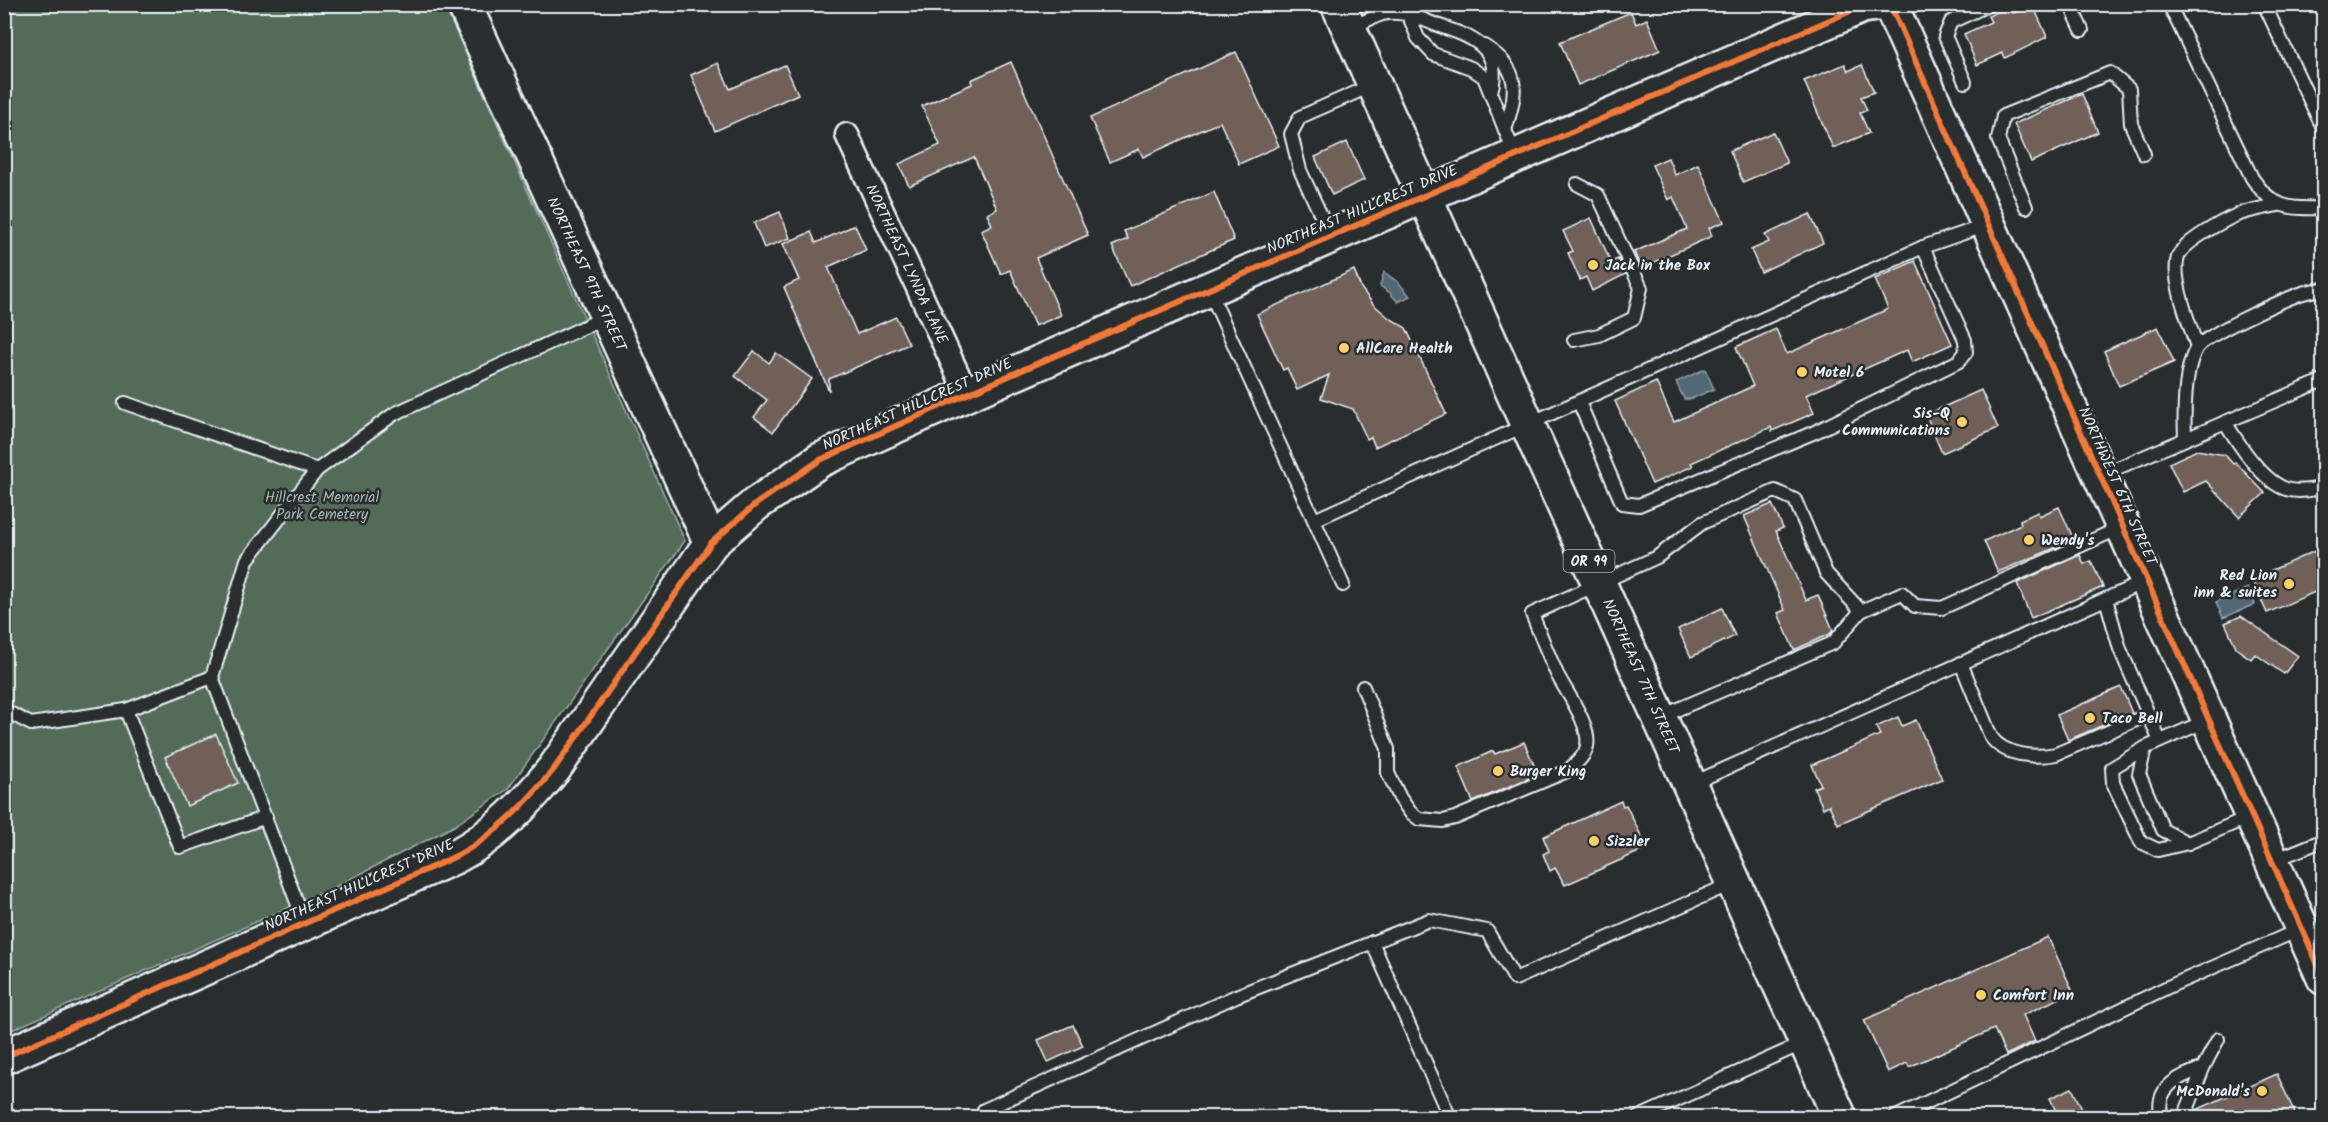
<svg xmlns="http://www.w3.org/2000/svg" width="2328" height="1122" font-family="Kalam,sans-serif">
	<rect width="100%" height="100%" fill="#2a2d2e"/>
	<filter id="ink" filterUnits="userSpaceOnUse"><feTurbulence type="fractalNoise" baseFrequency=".0167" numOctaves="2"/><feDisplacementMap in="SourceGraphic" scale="12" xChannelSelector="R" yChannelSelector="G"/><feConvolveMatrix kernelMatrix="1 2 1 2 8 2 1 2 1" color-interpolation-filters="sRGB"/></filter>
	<g filter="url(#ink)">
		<!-- green -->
		<polygon fill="#536c59" stroke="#9eaea8" stroke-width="1.5" points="5,5 444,5 685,541 508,789 454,826 335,887 5,1033"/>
		<!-- water -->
		<g fill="#536877" stroke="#8f9fab" stroke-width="1.5">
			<polygon points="1384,272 1399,283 1410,296 1398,302 1390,293 1380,286"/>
			<polygon points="1705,369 1714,389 1691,399 1684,399 1676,382"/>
			<polygon points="2248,588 2255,604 2223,618 2216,602"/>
		</g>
		<!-- building -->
		<g fill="#716058" stroke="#e8f1f8" stroke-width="1.5">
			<polygon points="2033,5 2047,37 2005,58 2003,53 1977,65 1964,34 1991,22 1988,16 2011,6 2013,13"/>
			<polygon points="1631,12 1636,24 1647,19 1660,50 1578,85 1560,42"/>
			<polygon points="1236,52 1279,146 1239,164 1220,122 1143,157 1139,149 1110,162 1090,118"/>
			<polygon points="1011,62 1088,235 1036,258 1061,315 1035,326 1010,270 1001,274 981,230 992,225 987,214 997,209 974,157 909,186 899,164 940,145 922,106 972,84 971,80"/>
			<polygon points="718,63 730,89 785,65 798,94 715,131 691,75"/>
			<polygon points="1845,64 1848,71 1862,65 1874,92 1861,97 1867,110 1860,113 1869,133 1833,148 1804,81"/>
			<polygon points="2082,94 2098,132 2031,162 2014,124"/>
			<polygon points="1773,132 1787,163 1743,182 1730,151"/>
			<polygon points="1347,142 1364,180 1332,195 1315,157"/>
			<polygon points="1668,158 1675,175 1698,164 1724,222 1709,228 1712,236 1641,268 1634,252 1687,229 1673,197 1668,200 1652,165"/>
			<polygon points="1214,192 1234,240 1130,286 1112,246 1128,239 1124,231"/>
			<polygon points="780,212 790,238 764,248 754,223"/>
			<polygon points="1810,214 1823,243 1761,272 1751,250 1769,242 1765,235"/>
			<polygon points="1591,218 1611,262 1618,259 1626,274 1592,291 1586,277 1580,280 1568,253 1573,251 1563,231"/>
			<polygon points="855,225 866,250 828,267 857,334 896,317 909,344 829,379 829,391 784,287 799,280 783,244 811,232 816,243"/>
			<polygon points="1915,261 1952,344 1912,362 1907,350 1806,395 1814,413 1772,431 1771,427 1691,463 1693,466 1652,484 1615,401 1656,382 1674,422 1753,386 1736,347 1776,329 1787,354 1888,309 1875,279"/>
			<polygon points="1354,270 1361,288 1373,304 1388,317 1406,328 1446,414 1375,447 1371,437 1367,439 1353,409 1321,398 1329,375 1297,390 1287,368 1283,370 1257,314"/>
			<polygon points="2158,327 2174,362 2119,386 2104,351"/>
			<polygon points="754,351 769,363 776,353 812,379 773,432 754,417 767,400 735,376"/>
			<polygon points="1981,390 1998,428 1942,453 1926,415"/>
			<polygon points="2197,450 2225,455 2233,464 2235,462 2265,493 2239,517 2206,481 2183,492 2169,463"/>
			<polygon points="1772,504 1783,528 1776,531 1806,600 1818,595 1833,630 1830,634 1794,650 1778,613 1785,610 1744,516"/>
			<polygon points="2059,507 2074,540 1998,572 1984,541 2021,524 2020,520 2038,512 2039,516"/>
			<polygon points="2324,547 2324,588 2267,613 2252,579"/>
			<polygon points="2080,555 2084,564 2091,561 2103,587 2031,618 2017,583"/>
			<polygon points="1722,608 1735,636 1691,657 1678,629"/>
			<polygon points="2241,616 2298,656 2284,674 2255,654 2251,659 2237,649 2225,623"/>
			<polygon points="2121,687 2132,713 2068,740 2057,715"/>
			<polygon points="1898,717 1902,726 1916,720 1942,779 1838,824 1829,805 1823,808 1814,788 1821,785 1812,765 1880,735 1876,727"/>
			<polygon points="216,734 238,783 187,806 165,757"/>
			<polygon points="1524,742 1538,774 1473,802 1458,767 1493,751 1495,754"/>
			<polygon points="1621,801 1623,806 1626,805 1645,844 1641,845 1643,850 1565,885 1555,868 1550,871 1543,854 1549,851 1543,837"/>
			<polygon points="2048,937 2073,992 2023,1015 2035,1041 2006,1055 1994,1029 1909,1067 1907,1063 1888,1072 1864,1020"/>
			<polygon points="1073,1025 1083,1046 1048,1062 1038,1040"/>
			<polygon points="2277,1074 2297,1118 2193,1118 2196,1110"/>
			<polygon points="2072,1088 2086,1118 2059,1118 2050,1098"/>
		</g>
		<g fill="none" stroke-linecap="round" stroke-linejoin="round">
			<defs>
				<g id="lane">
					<polyline points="2070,4 2082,30"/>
					<path d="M2169,4L2252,178C2273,209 2288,209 2324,208"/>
					<polyline points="2264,4 2324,130"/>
					<polyline points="1408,14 1418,38 1433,54 1471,68 1484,77 1515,155"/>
					<path d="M1349,29C1361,24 1376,14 1388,13C1404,11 1420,18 1434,24C1469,36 1504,46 1491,92"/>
					<path d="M1484,46C1522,69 1517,92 1505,130"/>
					<polyline points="1965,82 1945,36 1951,22 1990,4"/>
					<polyline points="2026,207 1998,139 2003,116 2110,73 2129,89 2131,124 2144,154"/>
					<polyline points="1330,235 1300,170 1291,134 1300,117 1373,85"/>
					<polyline points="1209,290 1314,520 1923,247 1987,225"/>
					<polyline points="1574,340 1599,335 1634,318 1641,288 1598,195 1577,184"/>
					<path d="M2197,347C2190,325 2171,279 2178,257C2183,242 2223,221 2237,215C2250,210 2265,208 2278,205"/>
					<polyline points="1579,402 1622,503 1639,505 1815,432 1959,361 1966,352 1965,340 1923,247"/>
					<polyline points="125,403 317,470"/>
					<path d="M2225,422C2238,443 2262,481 2286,489C2298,493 2312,490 2324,487"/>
					<path d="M2185,439C2184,415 2184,370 2196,349C2204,335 2279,302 2297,295C2305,292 2315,290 2324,289"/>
					<polyline points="2101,475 2324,380"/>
					<polyline points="1314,520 1343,585"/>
					<polyline points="2106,599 2120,649 2160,741"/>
					<path d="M1961,663L1991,737C2004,756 2036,758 2056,754L2148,715"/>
					<polyline points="212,677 247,560 317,470 394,414 606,317"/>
					<path d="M1363,687L1388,749V773L1400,798L1410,812L1419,819L1443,821L1455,818L1567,771C1575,764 1585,757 1587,746C1591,725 1566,692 1557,674C1548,654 1540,634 1532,614L1657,557L1702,523L1775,491L1795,500L1826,573L1861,611"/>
					<polyline points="4,710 31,724 126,710"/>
					<polyline points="1662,716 1833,643 1861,611 1902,593 1915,606 1942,608 2122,527"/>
					<polyline points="2208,720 2145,748 2112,768 2113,783 2141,842 2158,850 2188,843 2249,817"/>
					<polyline points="2145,748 2139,774 2163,830 2188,843"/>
					<polyline points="1691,784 2146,581"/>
					<polyline points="266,817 180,847 126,710 212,677 304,921"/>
					<polyline points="2272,861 2324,840"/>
					<polyline points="1372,942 1450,1118"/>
					<polyline points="983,1118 984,1110 1236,996 1429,920 1487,931 1515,979 1733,883"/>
					<polyline points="1637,1118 1806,1042"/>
					<polyline points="1894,1118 2168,987 2301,929"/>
					<path d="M2162,1118C2153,1087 2179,1077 2203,1068L2218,1039"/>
					<polyline points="2184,1118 2203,1068"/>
				</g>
				<polyline id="street" points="847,135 967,394"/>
				<g id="secondary">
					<polyline points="464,4 711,543"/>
					<path d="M4,1057L416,874C430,868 444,862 458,855C496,835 527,802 554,769L711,543L756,504L820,460L967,394L1862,6L1878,4"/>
				</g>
				<g id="highway">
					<polyline points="1338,4 1840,1118"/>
					<polyline points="1890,4 2324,978"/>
				</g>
			</defs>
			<!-- lane casing -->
			<use href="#lane" stroke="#e8f1f8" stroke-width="16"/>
			<!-- street casing -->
			<use href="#street" stroke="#e8f1f8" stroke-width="27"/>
			<!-- secondary casing -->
			<use href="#secondary" stroke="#e8f1f8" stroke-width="38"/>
			<!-- highway casing -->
			<use href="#highway" stroke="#e8f1f8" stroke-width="38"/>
			<!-- lane -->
			<use href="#lane" stroke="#2a2d2e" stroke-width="12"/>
			<!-- street -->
			<use href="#street" stroke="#2a2d2e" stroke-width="22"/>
			<!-- secondary -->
			<use href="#secondary" stroke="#2a2d2e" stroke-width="33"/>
			<!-- highway -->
			<use href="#highway" stroke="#2a2d2e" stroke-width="33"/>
			<defs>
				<g id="cycleway">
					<polyline points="1890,4 2324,978"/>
					<path d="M4,1057L416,874C430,868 444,862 458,855C496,835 527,802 554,769L711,543L756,504L820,460L967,394L1862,6L1878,4"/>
				</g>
			</defs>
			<!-- cycleway casing -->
			<use href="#cycleway" stroke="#2a2d2e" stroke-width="10"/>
			<!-- cycleway -->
			<use href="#cycleway" stroke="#f17a3a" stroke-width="6"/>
		</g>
	</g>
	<!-- markers -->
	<g fill="#ffd166" stroke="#2a2d2e" stroke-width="2">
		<circle cx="1593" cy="265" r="6"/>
		<circle cx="1344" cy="348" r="6"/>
		<circle cx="1802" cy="372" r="6"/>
		<circle cx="1962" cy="422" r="6"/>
		<circle cx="2029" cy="540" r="6"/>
		<circle cx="2289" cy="584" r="6"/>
		<circle cx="2090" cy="718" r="6"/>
		<circle cx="1498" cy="771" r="6"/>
		<circle cx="1594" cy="841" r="6"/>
		<circle cx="1981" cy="995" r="6"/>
		<circle cx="2262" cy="1091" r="6"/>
	</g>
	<g text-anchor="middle" stroke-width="5" stroke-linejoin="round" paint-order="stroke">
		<!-- shield labels -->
		<rect fill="#2a2d2e" stroke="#afb6bb" stroke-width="1.5" x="1563.5" y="550" width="51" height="22" rx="4.5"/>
		<g font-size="14" font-weight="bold" fill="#e8f1f8">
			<text x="1589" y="566">OR 99</text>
		</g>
		<!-- street labels -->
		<g font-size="15" fill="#e8f1f8" stroke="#2a2d2e">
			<text transform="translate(1362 209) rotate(-23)" y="5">NORTHEAST HILLCREST DRIVE</text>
			<text transform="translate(907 264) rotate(65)" y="5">NORTHEAST LYNDA LANE</text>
			<text transform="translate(587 274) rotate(65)" y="5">NORTHEAST 9TH STREET</text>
			<text transform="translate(917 404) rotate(-24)" y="5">NORTHEAST HILLCREST DRIVE</text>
			<text transform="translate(2118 486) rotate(66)" y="5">NORTHWEST 6TH STREET</text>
			<text transform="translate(1641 676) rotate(66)" y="5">NORTHEAST 7TH STREET</text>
			<text transform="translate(359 885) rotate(-24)" y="5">NORTHEAST HILLCREST DRIVE</text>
		</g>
		<!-- poi labels -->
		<g font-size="15" font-weight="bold" fill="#e8f1f8" stroke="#2a2d2e" text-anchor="start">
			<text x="1605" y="270">Jack in the Box</text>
			<text x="1356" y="353">AllCare Health</text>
			<text x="1814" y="377">Motel 6</text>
			<text x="1950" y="418" text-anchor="end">Sis-Q<tspan x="1950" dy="17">Communications</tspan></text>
			<text x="2041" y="545">Wendy's</text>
			<text x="2277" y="580" text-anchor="end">Red Lion<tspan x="2277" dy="17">inn &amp; suites</tspan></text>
			<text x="2102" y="723">Taco Bell</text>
			<text x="1510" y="776">Burger King</text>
			<text x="1606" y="846">Sizzler</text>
			<text x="1993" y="1000">Comfort Inn</text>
			<text x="2250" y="1096" text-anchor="end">McDonald's</text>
		</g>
		<!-- park labels -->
		<g font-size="15" fill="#a5b5b0" stroke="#2a2d2e">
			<text x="322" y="502">Hillcrest Memorial<tspan x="322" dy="17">Park Cemetery</tspan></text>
		</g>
	</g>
	<!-- margin -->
	<rect width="2328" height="1122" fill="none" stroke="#2a2d2e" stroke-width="24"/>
	<rect x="12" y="12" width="2304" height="1098" fill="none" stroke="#e8f1f8" stroke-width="2" filter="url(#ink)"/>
</svg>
